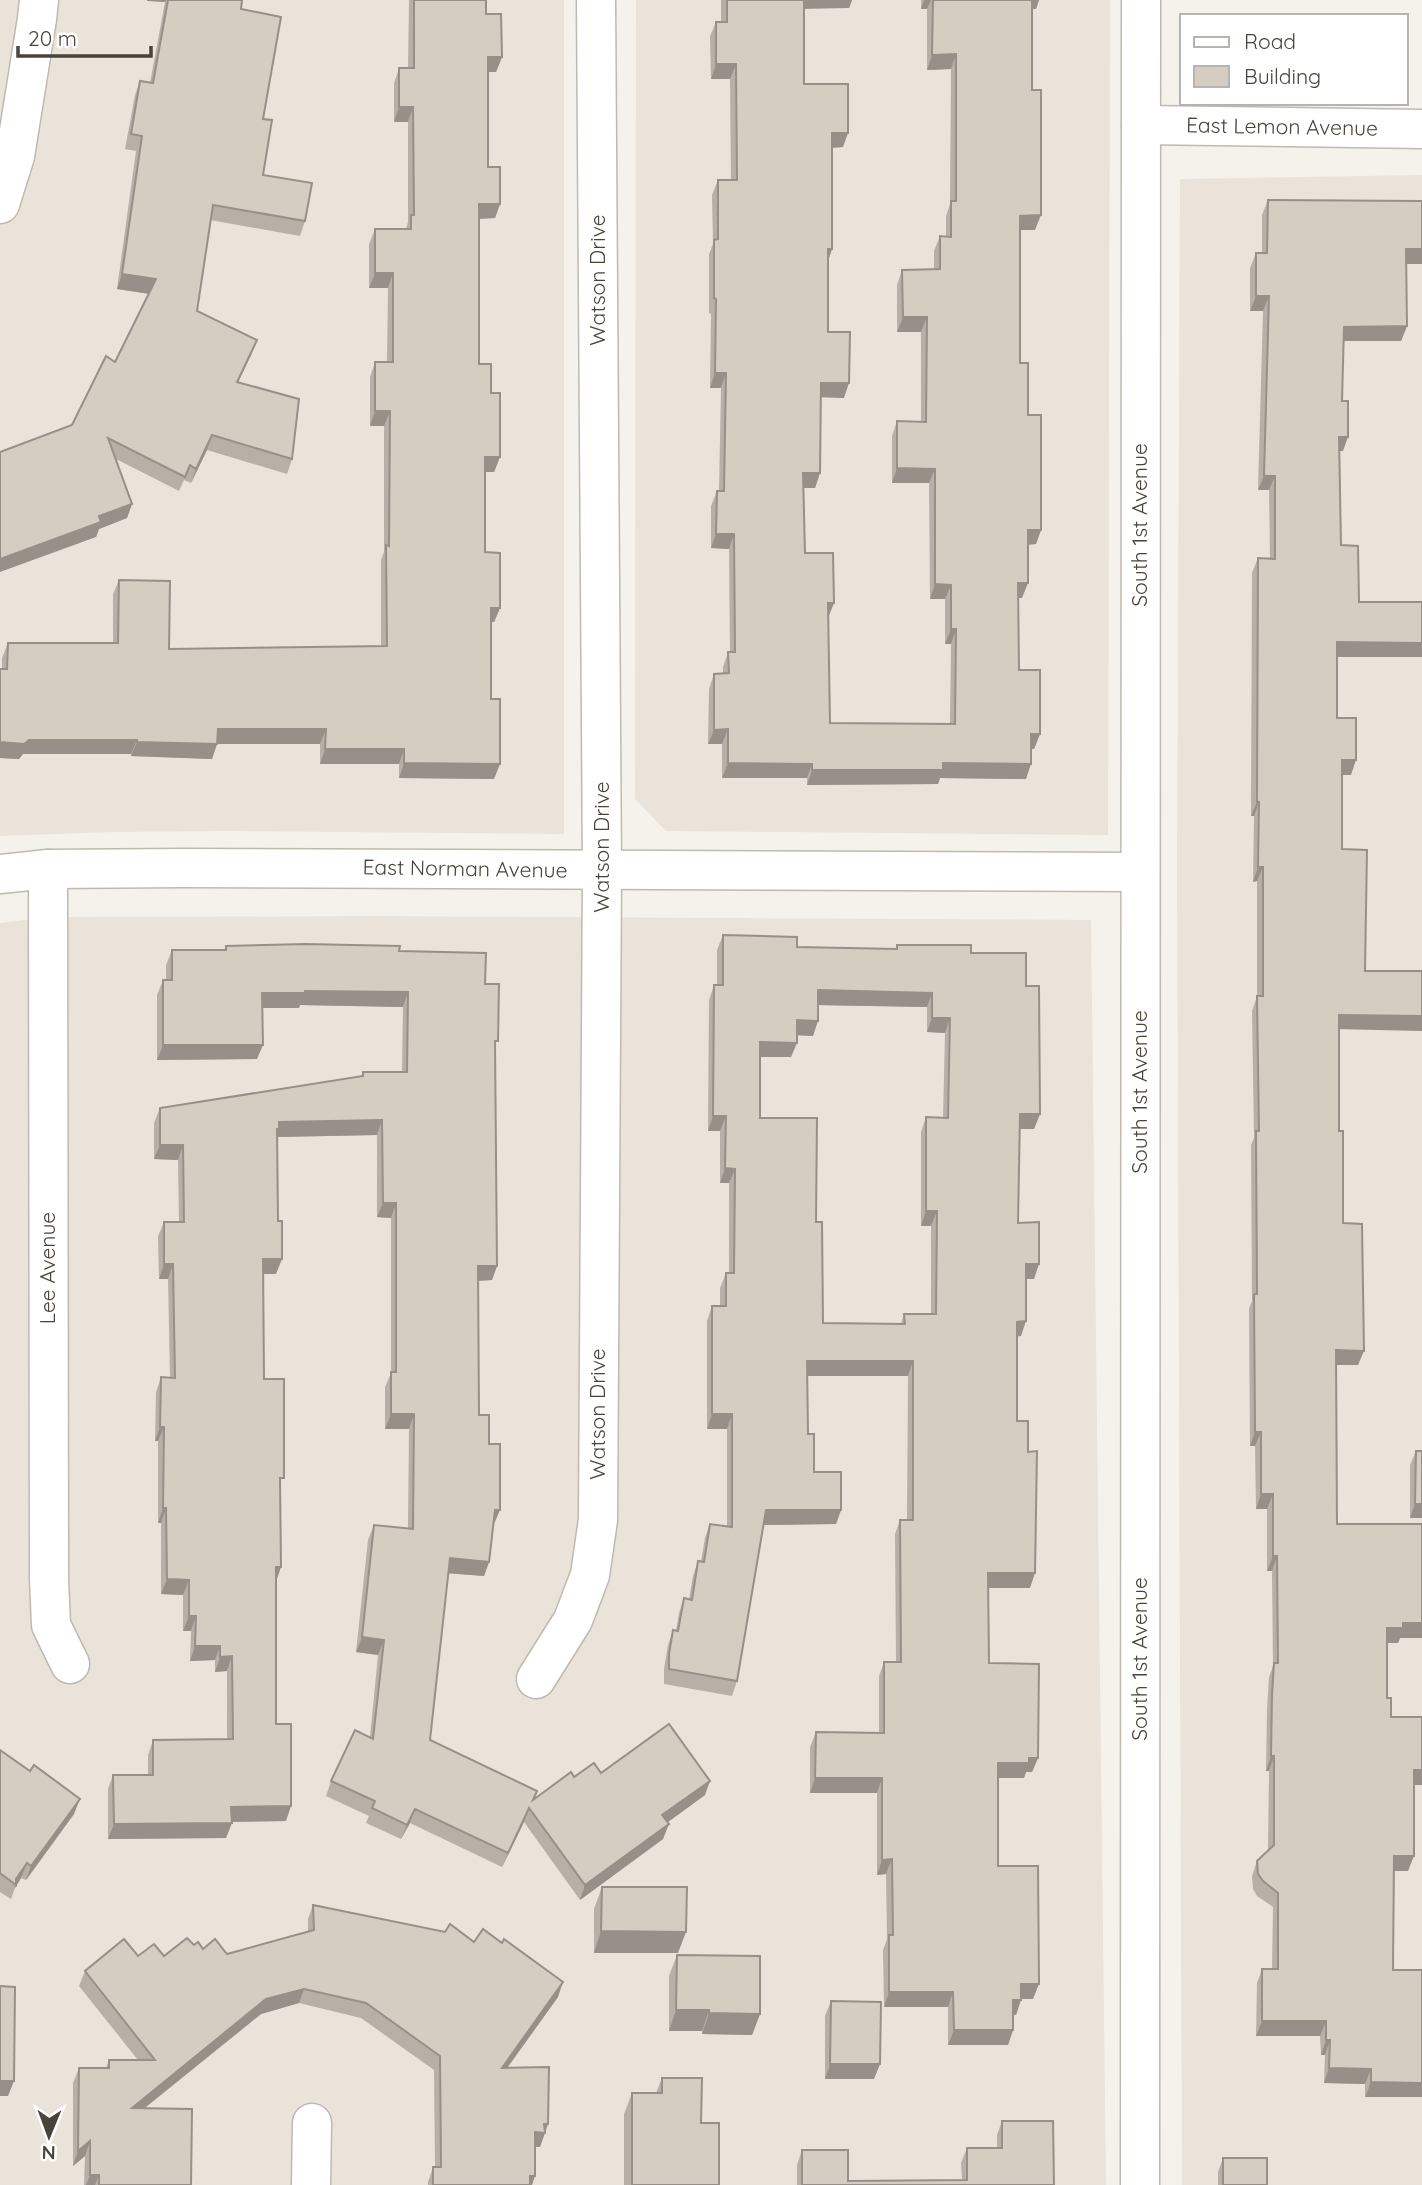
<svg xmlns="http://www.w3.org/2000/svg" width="1422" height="2185" font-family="Quicksand,sans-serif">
	<rect width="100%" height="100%" fill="#f5f2ec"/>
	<!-- residential -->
	<g fill="#e9e3da">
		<polygon points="0,0 564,0 564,834 232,831 113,832 0,836"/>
		<polygon points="636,0 1110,0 1108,835 666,831 635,799"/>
		<polygon points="1422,175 1422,2185 1182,2185 1177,872 1180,179"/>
		<polygon points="377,916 1091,920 1106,2185 0,2185 0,923 50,917"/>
	</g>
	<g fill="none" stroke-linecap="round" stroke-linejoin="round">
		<defs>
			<g id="minor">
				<polyline points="1141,125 1422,129"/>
				<polyline points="0,204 15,156 37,19 39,0"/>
				<polyline points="48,869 49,1579 51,1625 70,1664"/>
				<polyline points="0,874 48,869 184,868 1140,872"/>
				<polyline points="536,1679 573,1620 590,1575 598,1520 602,871 596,0"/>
				<polyline points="311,2185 312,2123"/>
				<polyline points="1140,2185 1141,0"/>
			</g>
		</defs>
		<!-- minor casing -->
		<use href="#minor" stroke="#c0b9af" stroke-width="41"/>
		<!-- minor -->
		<use href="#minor" stroke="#fff" stroke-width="38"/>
	</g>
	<!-- wall -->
	<g fill="#b8b0a7" fill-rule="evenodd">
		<polygon points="147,0 242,0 241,9 263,119 263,175 305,221 300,236 210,220 197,311 251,355 238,382 292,459 287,474 207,450 191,483 184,480 179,491 116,459 132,504 127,518 99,529 96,537 72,425 115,362 149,294 117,289 136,151 125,149 135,95 140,81 150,83 165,2"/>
		<polygon points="409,0 486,0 486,14 502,57 496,72 488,72 488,167 500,204 495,218 479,219 479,364 491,393 500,457 494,472 485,472 485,552 500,608 494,622 491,622 491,699 494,779 399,778 399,764 320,764 320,744 217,744 212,759 131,756 131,754 23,754 19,759 0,758 0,669 2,669 2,658 8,643 113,643 113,594 119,580 169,649 381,646 381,560 384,552 384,426 370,426 370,377 375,362 387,362 388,288 369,288 369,244 375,229 406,229 408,222 408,122 394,122 394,83 399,68 408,68"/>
		<polygon points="721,0 852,0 849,8 804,8 804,84 843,147 832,148 832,249 828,261 828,332 844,398 821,397 820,473 815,488 803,488 805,553 828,618 830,723 950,724 951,644 945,644 945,599 930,599 929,483 892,483 892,436 897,421 921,422 921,332 897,332 897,285 902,270 934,270 934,251 940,236 946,236 946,216 950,204 951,69 927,70 927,9 921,9 921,0 1039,0 1036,9 1032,9 1032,90 1035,230 1020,230 1020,363 1041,530 1036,544 1028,545 1022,598 1018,598 1019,670 1040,734 1034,749 1031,749 1026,779 940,778 938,784 807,785 807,778 722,778 722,744 708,744 709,689 714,674 723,674 723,667 728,652 730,652 729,549 711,548 711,506 717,491 719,491 721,388 710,388 711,314 709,313 709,254 713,244 712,195 718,180 731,180 730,79 711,79 710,36 716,22 721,22"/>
		<polygon points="1268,200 1422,201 1422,264 1406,264 1407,326 1401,341 1343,341 1343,451 1340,451 1341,545 1359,602 1422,657 1337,657 1337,718 1351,775 1342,775 1339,1131 1343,1223 1358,1365 1336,1365 1337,1524 1400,1638 1398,1643 1387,1643 1387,1698 1391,1717 1414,1785 1408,1871 1394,1871 1393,1970 1422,1970 1365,2097 1365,2084 1324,2083 1325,2055 1321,2055 1320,2036 1256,2036 1257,1983 1262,1969 1272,1969 1273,1907 1257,1896 1253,1889 1252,1876 1257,1861 1268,1850 1269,1771 1266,1771 1267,1710 1269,1677 1273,1666 1272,1571 1267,1571 1267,1509 1256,1509 1255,1446 1250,1446 1249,1309 1252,1301 1251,1145 1254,1138 1252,1011 1257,996 1257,881 1253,882 1254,816 1251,816 1252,573 1258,558 1270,559 1269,490 1258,490 1263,311 1250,311 1250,268 1256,253 1262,253 1262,215"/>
		<path d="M723,935L797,947L895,949L897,945L971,953L1026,986L1040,1114L1034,1129H1020L1018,1223L1034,1279H1026L1021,1336H1017V1421L1030,1588H989V1663L1038,1758L1032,1772H1026L1024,1778H998V1866L1033,1999H1021L1016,2015L1013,2014V2030L1008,2045H948V2007H884L883,1950L887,1939L886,1874L877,1875V1793H810V1747L816,1732L879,1733V1676L884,1662H896L895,1534L900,1520H907L908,1376H807L808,1434L814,1472L841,1510L836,1524L764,1525L737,1681L732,1696L664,1684V1669L668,1645L673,1630L676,1631L679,1613L684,1598L689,1599L693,1576L698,1561H701L705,1538L710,1524L727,1526V1429H707V1321L712,1306H720V1288L726,1273H729V1183H720V1131H708L709,1000L714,985H717V950ZM818,1005L927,1007V1032L945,1033L943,1118L926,1117L921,1132V1226H931V1314H904L901,1324L823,1323L816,1222L760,1118V1057H791L797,1035L813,1036Z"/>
		<polygon points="226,946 399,951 485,984 495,1048 497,1266 492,1280 478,1281 479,1415 489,1444 494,1524 493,1524 489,1562 484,1576 448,1573 430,1740 537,1791 535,1799 574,1777 601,1773 705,1795 668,1822 663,1839 580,1900 524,1822 502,1867 410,1823 401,1839 366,1823 369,1816 326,1796 331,1781 370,1737 378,1655 356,1652 368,1540 374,1525 408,1529 409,1429 385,1429 385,1387 391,1373 391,1218 377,1217 377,1135 277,1137 276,1274 263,1274 264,1379 280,1488 276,1582 276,1724 286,1821 231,1822 226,1838 108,1839 108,1789 113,1775 148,1775 148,1755 153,1740 227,1739 227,1671 215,1672 215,1660 190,1661 191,1631 183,1631 183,1595 161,1594 161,1523 158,1523 158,1441 155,1441 156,1392 161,1377 170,1377 168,1279 159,1279 158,1236 164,1222 179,1222 178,1160 154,1159 154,1123 160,1108 361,1077 363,1072 402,1072 403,1007 300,1005 299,1008 263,1008 257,1059 157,1060 157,995 163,980 166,980 166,965 172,950 224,950"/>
		<polygon points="1416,1451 1422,1518 1410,1518 1410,1465"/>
		<polygon points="0,1750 74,1814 26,1880 21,1878 15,1888 11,1899 0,1892"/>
		<polygon points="602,1887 678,1953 594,1953 594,1909"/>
		<polygon points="313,1905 474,1942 558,1997 507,2068 548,2124 540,2147 535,2147 532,2185 428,2185 428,2182 433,2167 435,2167 434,2070 361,2018 299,2003 261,2014 145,2108 191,2185 84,2185 85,2156 73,2166 73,2083 79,2068 106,2068 109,2060 138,2060 79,1986 85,1971 138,1956 164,1956 194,1945 203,1949 227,1954 308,1931 308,1919"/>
		<polygon points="677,1955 760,2014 752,2035 702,2034 702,2031 669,2031 669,1976"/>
		<polygon points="831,2001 874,2079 825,2079 825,2016"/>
		<polygon points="662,2078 701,2123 719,2185 624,2185 624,2114 632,2093 656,2093"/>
		<polygon points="1002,2121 1054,2185 797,2185 797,2165 802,2150 848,2181 962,2180 961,2163 967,2148 997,2148 997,2135"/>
		<polygon points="1223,2158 1267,2185 1218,2185 1218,2172"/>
	</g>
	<!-- shaded-wall -->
	<g fill="#969088">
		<polygon points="147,0 166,0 165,2 147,1"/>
		<polygon points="802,0 852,0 849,8 799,9"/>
		<polygon points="924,0 931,0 927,9 921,9"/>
		<polygon points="1030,0 1039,0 1036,9 1026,9"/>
		<polygon points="956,54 951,69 927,70 932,55"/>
		<polygon points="488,57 502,57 496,72 483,72"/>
		<polygon points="716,64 736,64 730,79 711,79"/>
		<polygon points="399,107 413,107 408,122 394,122"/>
		<polygon points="832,133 848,133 843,147 827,148"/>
		<polygon points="479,204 500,204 495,218 474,219"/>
		<polygon points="1041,215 1035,230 1015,230 1020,216"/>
		<polygon points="828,249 832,249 827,264"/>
		<polygon points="1406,249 1422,249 1422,264 1401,264"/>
		<polygon points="375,273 393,273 388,288 369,288"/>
		<polygon points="122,274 156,279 151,294 117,289"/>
		<polygon points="1256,296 1269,296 1263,311 1250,311"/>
		<polygon points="903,317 927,317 921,332 897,332"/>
		<polygon points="1407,326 1401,341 1338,341 1344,327"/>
		<polygon points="257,340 251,355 231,397 237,382"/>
		<polygon points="715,373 726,373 721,388 710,388"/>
		<polygon points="821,383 849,383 844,398 816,397"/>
		<polygon points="375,411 390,411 384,426 370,426"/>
		<polygon points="212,435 207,450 191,483 196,469"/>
		<polygon points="1339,437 1348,437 1343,451 1334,451"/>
		<polygon points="485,457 500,457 494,472 480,472"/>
		<polygon points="897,468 935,469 929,483 892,483"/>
		<polygon points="803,473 820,473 815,488 797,488"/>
		<polygon points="1264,476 1275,476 1269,490 1258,490"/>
		<polygon points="132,504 127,518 99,529 96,537 0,572 0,559 99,516"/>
		<polygon points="1028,530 1041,530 1036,544 1022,545"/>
		<polygon points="716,534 734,534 729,549 711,548"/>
		<polygon points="1018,583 1028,583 1022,598 1013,598"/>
		<polygon points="935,584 951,585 945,599 930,599"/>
		<polygon points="828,603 834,603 828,618"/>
		<polygon points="491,608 500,608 494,622 486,622"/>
		<polygon points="951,629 956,629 951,644 945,644"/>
		<polygon points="1337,642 1422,643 1422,657 1332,657"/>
		<polygon points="218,729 326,729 320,744 217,744 212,759 131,756 137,742"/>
		<polygon points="728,729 722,744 708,744 714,730"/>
		<polygon points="1031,734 1040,734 1034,749 1026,748"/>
		<polygon points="29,740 137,740 131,754 23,754 19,759 0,758 0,742"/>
		<polygon points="325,749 404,749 399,764 320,764"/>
		<polygon points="1342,760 1356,760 1351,775 1336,775"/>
		<polygon points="404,763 500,764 494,779 399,778"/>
		<polygon points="728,763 812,764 807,778 722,778"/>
		<polygon points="943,763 1031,764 1026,779 940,778 938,784 807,785 812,770"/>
		<polygon points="1257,802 1259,802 1254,816 1251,816"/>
		<polygon points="1258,867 1263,867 1257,881 1253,882"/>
		<polygon points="818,990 932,993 927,1007 813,1005"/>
		<polygon points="305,991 408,992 403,1007 300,1005 299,1008 257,1008 262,993"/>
		<polygon points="1339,1015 1422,1016 1422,1031 1334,1029"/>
		<polygon points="932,1018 950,1018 945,1033 927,1032"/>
		<polygon points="797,1020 818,1021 813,1036 792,1035"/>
		<polygon points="760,1042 797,1043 791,1057 755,1057"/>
		<polygon points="163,1045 263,1045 257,1059 157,1060"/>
		<polygon points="1020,1114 1040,1114 1034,1129 1014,1129"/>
		<polygon points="713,1116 726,1116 720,1131 708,1131"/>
		<polygon points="382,1120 377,1135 276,1137 274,1144 279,1122"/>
		<polygon points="160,1145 183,1145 178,1160 154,1159"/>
		<polygon points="725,1168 735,1169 729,1183 720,1183"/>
		<polygon points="383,1203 396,1203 391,1218 377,1217"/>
		<polygon points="926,1211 937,1211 931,1226 921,1226"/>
		<polygon points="263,1259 282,1259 276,1274 258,1274"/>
		<polygon points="164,1264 173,1264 168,1279 159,1279"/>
		<polygon points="1026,1264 1039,1264 1034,1279 1021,1279"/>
		<polygon points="478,1266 497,1266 492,1280 473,1281"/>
		<polygon points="1026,1321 1021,1336 1011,1337 1017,1322"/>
		<polygon points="1336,1350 1364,1351 1358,1365 1331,1365"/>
		<polygon points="807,1361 913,1361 908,1376 802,1376"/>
		<polygon points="391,1414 414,1414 409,1429 385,1429"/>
		<polygon points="712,1414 732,1414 727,1429 707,1429"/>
		<polygon points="160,1427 164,1427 158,1441 155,1441"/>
		<polygon points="1255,1432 1261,1432 1255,1446 1250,1446"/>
		<polygon points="1261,1494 1273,1494 1267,1509 1256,1509"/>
		<polygon points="1415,1504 1422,1504 1422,1518 1410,1518"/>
		<polygon points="163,1508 166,1508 161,1523 158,1523"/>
		<polygon points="495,1510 500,1510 494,1524 489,1524"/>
		<polygon points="766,1510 841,1510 836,1524 761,1525"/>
		<polygon points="1273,1556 1277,1556 1272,1571 1267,1571"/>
		<polygon points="450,1558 489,1562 484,1576 445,1573"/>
		<polygon points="276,1567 281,1567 276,1582"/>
		<polygon points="988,1573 1035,1573 1030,1588 983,1588"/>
		<polygon points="167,1579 189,1580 183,1595 161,1594"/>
		<polygon points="189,1616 196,1616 191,1631 183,1631"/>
		<polygon points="1403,1623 1422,1623 1422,1638 1400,1638 1398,1643 1382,1643 1387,1628"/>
		<polygon points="362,1637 384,1640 378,1655 356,1652"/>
		<polygon points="195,1646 220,1646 215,1660 190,1661"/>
		<polygon points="232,1656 227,1671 215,1672 220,1657"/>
		<polygon points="1271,1756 1274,1756 1269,1771 1266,1771"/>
		<polygon points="1029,1758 1038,1758 1032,1772 1026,1772 1024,1778 993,1778 998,1763"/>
		<polygon points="1414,1770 1422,1770 1422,1785 1409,1785"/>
		<polygon points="815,1778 882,1778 877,1793 810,1793"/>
		<polygon points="710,1781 705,1795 657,1830 662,1815"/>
		<polygon points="80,1799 74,1814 26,1880 31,1866"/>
		<polygon points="291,1806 286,1821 226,1822 231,1807"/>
		<polygon points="529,1808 524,1822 502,1867 508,1853"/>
		<polygon points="415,1809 410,1823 401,1839 407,1825"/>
		<polygon points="232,1823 226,1838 108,1839 114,1824"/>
		<polygon points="669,1824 663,1839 580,1900 585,1885"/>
		<polygon points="1394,1856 1414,1856 1408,1871 1389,1871"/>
		<polygon points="892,1859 886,1874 877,1875 882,1860"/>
		<polygon points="27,1863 21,1878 15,1888 16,1879"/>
		<polygon points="601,1931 686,1932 678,1953 594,1953"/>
		<polygon points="563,1982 558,1997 497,2082 502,2068"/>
		<polygon points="1021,1984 1039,1984 1033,1999 1016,1999"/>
		<polygon points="304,1989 299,2003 261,2014 127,2122 132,2108 266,1999"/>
		<polygon points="889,1992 953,1992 948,2007 884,2007"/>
		<polygon points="1013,2000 1021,2000 1016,2015 1008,2014"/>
		<polygon points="676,2010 709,2010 702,2031 669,2031"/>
		<polygon points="709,2013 760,2014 752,2035 702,2034"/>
		<polygon points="1262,2021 1326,2021 1320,2036 1256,2036"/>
		<polygon points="954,2030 1013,2030 1008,2045 948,2045"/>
		<polygon points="1326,2040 1330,2040 1325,2055 1321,2055"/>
		<polygon points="830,2064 880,2064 874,2079 825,2079"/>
		<polygon points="1329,2068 1371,2069 1365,2084 1324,2083"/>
		<polygon points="0,2081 14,2081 8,2096 0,2096"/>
		<polygon points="1371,2082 1422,2083 1422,2097 1365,2097"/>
		<polygon points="544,2124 548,2124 540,2147 530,2147 535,2132"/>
		<polygon points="90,2141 85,2156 73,2166 78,2151"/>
		<polygon points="90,2175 99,2175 95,2185 86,2185"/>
		<polygon points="530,2176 535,2176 532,2185 527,2185"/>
	</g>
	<!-- building -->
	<g fill="#d6cdc2" stroke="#969088" stroke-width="2" fill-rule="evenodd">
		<polygon points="168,0 242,0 241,9 281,17 263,119 272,120 263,175 312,183 305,221 213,205 197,311 257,340 237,382 299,399 292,459 212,435 196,469 190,465 185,477 108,438 132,504 99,516 101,522 0,559 0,452 72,425 106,356 115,362 156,279 122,274 142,136 131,134 140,81 153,83"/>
		<polygon points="414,0 486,0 486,14 501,14 502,57 488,57 488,167 500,167 500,204 479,204 479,364 491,364 491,393 500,393 500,457 485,457 485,552 500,553 500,608 491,608 491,699 500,699 500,764 404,763 404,749 325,749 326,729 218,729 217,744 137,742 137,740 29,740 24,744 0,742 0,669 7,669 8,643 118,643 119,580 170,581 169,649 387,646 386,545 389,546 390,411 375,411 375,362 393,362 393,273 375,273 375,229 411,229 411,215 414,215 413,107 399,107 399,68 414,68"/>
		<polygon points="727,0 804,0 804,84 848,84 848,133 832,133 832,249 828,249 828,332 850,332 849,383 821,383 820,473 803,473 805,553 833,553 834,603 828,603 830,723 955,724 956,629 951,629 951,585 935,584 935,469 897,468 897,421 926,422 927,317 903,317 902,270 940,269 940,236 951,237 951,201 956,201 956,54 932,55 933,0 1032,0 1032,90 1041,90 1041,215 1020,216 1020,363 1028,363 1028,415 1041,415 1041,530 1028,530 1028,583 1018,583 1019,670 1040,670 1040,734 1031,734 1031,764 943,763 943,770 812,770 812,764 728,763 728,729 714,730 714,674 729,673 728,652 735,652 734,534 716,534 717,491 724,491 726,373 715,373 716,299 714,298 714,240 718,239 718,180 737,180 736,64 716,64 716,22 727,22"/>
		<polygon points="1268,200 1422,201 1422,249 1406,249 1407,326 1344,327 1342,401 1348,401 1348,437 1339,437 1341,545 1358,546 1359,602 1422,602 1422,643 1337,642 1337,718 1356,718 1356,760 1342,760 1342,849 1367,850 1365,971 1422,971 1422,1016 1339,1015 1339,1131 1343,1131 1343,1223 1362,1224 1364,1351 1336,1350 1337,1524 1422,1524 1422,1623 1403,1623 1403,1628 1387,1628 1387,1698 1391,1698 1391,1717 1422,1717 1422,1770 1414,1770 1414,1856 1394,1856 1393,1970 1422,1970 1422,2083 1371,2082 1371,2069 1329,2068 1330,2040 1326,2040 1326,2021 1262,2021 1262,1969 1278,1969 1278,1893 1263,1881 1258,1874 1257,1861 1274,1845 1274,1756 1271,1756 1272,1695 1274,1663 1278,1663 1277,1556 1273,1556 1273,1494 1261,1494 1261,1432 1255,1432 1254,1294 1257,1294 1256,1131 1259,1131 1257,996 1263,996 1263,867 1258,867 1259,802 1257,802 1258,558 1275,559 1275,476 1264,476 1269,296 1256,296 1256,253 1267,253"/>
		<path d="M723,935L797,937V947L897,949V945H971V953H1026V986H1039L1040,1114H1020L1018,1223L1039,1222V1264H1026V1321L1017,1322V1421H1028V1452L1037,1451L1035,1573H988L989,1663L1039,1664L1038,1758H1029V1763H998V1866H1038L1039,1984H1021V2000H1013V2030H954L953,1992H889V1935H893L892,1859L882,1860V1778H815L816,1732L884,1733V1662H901L900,1520H913V1361H807L808,1434H814V1472H841V1510H766L737,1681L669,1669V1654L673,1630L678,1631L684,1598L692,1600L698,1561L704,1562L710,1524L732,1527V1414H712V1306H726V1273H734L735,1169L725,1168L726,1116H713L714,985H723ZM818,990L932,993V1018H950L948,1118L926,1117V1211H937L936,1314H904L905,1324L823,1323L822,1222H816L817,1118H760V1042L797,1043V1020L818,1021Z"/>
		<polygon points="305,944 400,946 399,951 486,953 485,984 499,984 498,1041 495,1041 497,1266 478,1266 479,1415 489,1415 489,1444 500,1444 500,1510 495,1510 489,1562 450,1558 430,1740 537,1791 533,1800 571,1772 574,1777 594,1763 601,1773 669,1724 710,1781 662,1815 669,1824 585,1885 529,1808 508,1853 415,1809 407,1825 372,1808 375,1801 331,1781 355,1730 373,1739 384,1640 362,1637 374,1525 413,1529 414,1414 391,1414 391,1372 396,1372 396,1203 383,1203 382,1120 279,1122 279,1129 277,1129 278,1221 282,1221 282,1259 263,1259 264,1379 284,1379 284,1478 280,1478 281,1567 276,1567 276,1724 291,1724 291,1806 231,1807 232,1823 114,1824 113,1775 153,1775 153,1740 233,1739 232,1656 220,1657 220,1646 195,1646 196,1616 189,1616 189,1580 167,1579 166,1508 163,1508 164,1427 160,1427 161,1377 175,1378 173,1264 164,1264 164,1222 184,1222 183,1145 160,1145 160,1108 363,1076 363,1072 407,1072 408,992 305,991 305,993 262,993 263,1045 163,1045 163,980 172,980 172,950 226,950 226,946"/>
		<polygon points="1416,1451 1422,1451 1422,1504 1415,1504"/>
		<polygon points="0,1750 30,1771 34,1765 80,1799 31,1866 27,1863 16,1879 16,1885 0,1873"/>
		<polygon points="602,1887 687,1887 686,1932 601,1931"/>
		<polygon points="313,1905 445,1932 450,1924 474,1942 483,1929 502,1943 504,1939 563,1982 502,2068 549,2067 548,2124 544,2124 545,2133 535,2132 535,2176 530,2176 530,2185 433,2185 433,2167 441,2167 440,2056 366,2003 304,1989 266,1999 132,2108 192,2109 191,2185 99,2185 99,2175 90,2175 90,2141 78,2151 79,2068 109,2068 109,2060 155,2060 85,1971 124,1939 138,1956 154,1944 164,1956 187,1938 194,1945 198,1942 203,1949 215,1939 227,1954 314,1930"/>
		<polygon points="677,1955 760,1956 760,2014 709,2013 709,2010 676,2010"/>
		<polygon points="0,1986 15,1987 14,2081 0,2081"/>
		<polygon points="831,2001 881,2002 880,2064 830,2064"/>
		<polygon points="662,2078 702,2078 701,2123 719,2123 719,2185 632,2185 632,2093 662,2093"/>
		<polygon points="1002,2121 1053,2121 1054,2185 802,2185 802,2150 848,2150 848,2181 967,2180 967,2148 1002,2148"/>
		<rect x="1223" y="2158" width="44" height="27"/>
	</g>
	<g text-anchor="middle" stroke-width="6" stroke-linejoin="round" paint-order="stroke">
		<!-- street labels -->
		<g font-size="21" fill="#49433a" stroke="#fff">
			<text transform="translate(1282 127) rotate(1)" y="7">East Lemon Avenue</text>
			<text transform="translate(598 280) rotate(-90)" y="7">Watson Drive</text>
			<text transform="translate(1140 525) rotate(-90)" y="7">South 1st Avenue</text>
			<text transform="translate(602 847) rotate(-90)" y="7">Watson Drive</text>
			<text transform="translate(465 869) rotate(1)" y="7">East Norman Avenue</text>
			<text transform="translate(1140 1092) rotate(-90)" y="7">South 1st Avenue</text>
			<text transform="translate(48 1268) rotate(-90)" y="7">Lee Avenue</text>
			<text transform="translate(598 1414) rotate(-90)" y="7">Watson Drive</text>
			<text transform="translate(1140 1659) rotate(-90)" y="7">South 1st Avenue</text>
		</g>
	</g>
	<!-- legend -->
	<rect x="1180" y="14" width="228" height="91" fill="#ffffff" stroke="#b6b4b0" stroke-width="2"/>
	<rect x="1194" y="37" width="35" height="10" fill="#ffffff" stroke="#b6b4b0" stroke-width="2"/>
	<text x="1244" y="49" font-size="21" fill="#49433a">Road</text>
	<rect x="1194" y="66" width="35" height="21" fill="#d6cdc2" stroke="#b6b4b0" stroke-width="2"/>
	<text x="1244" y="84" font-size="21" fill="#49433a">Building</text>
	<!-- north arrow -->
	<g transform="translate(49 2136) rotate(181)" stroke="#ffffff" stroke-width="5" paint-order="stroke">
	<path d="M0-5L12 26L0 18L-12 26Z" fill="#49433a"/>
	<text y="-10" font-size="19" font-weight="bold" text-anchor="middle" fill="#49433a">N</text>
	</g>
	<!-- scale -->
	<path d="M18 46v10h133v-10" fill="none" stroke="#49433a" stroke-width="3.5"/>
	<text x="28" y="46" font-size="21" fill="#49433a" stroke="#ffffff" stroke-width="5" paint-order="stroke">20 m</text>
</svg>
